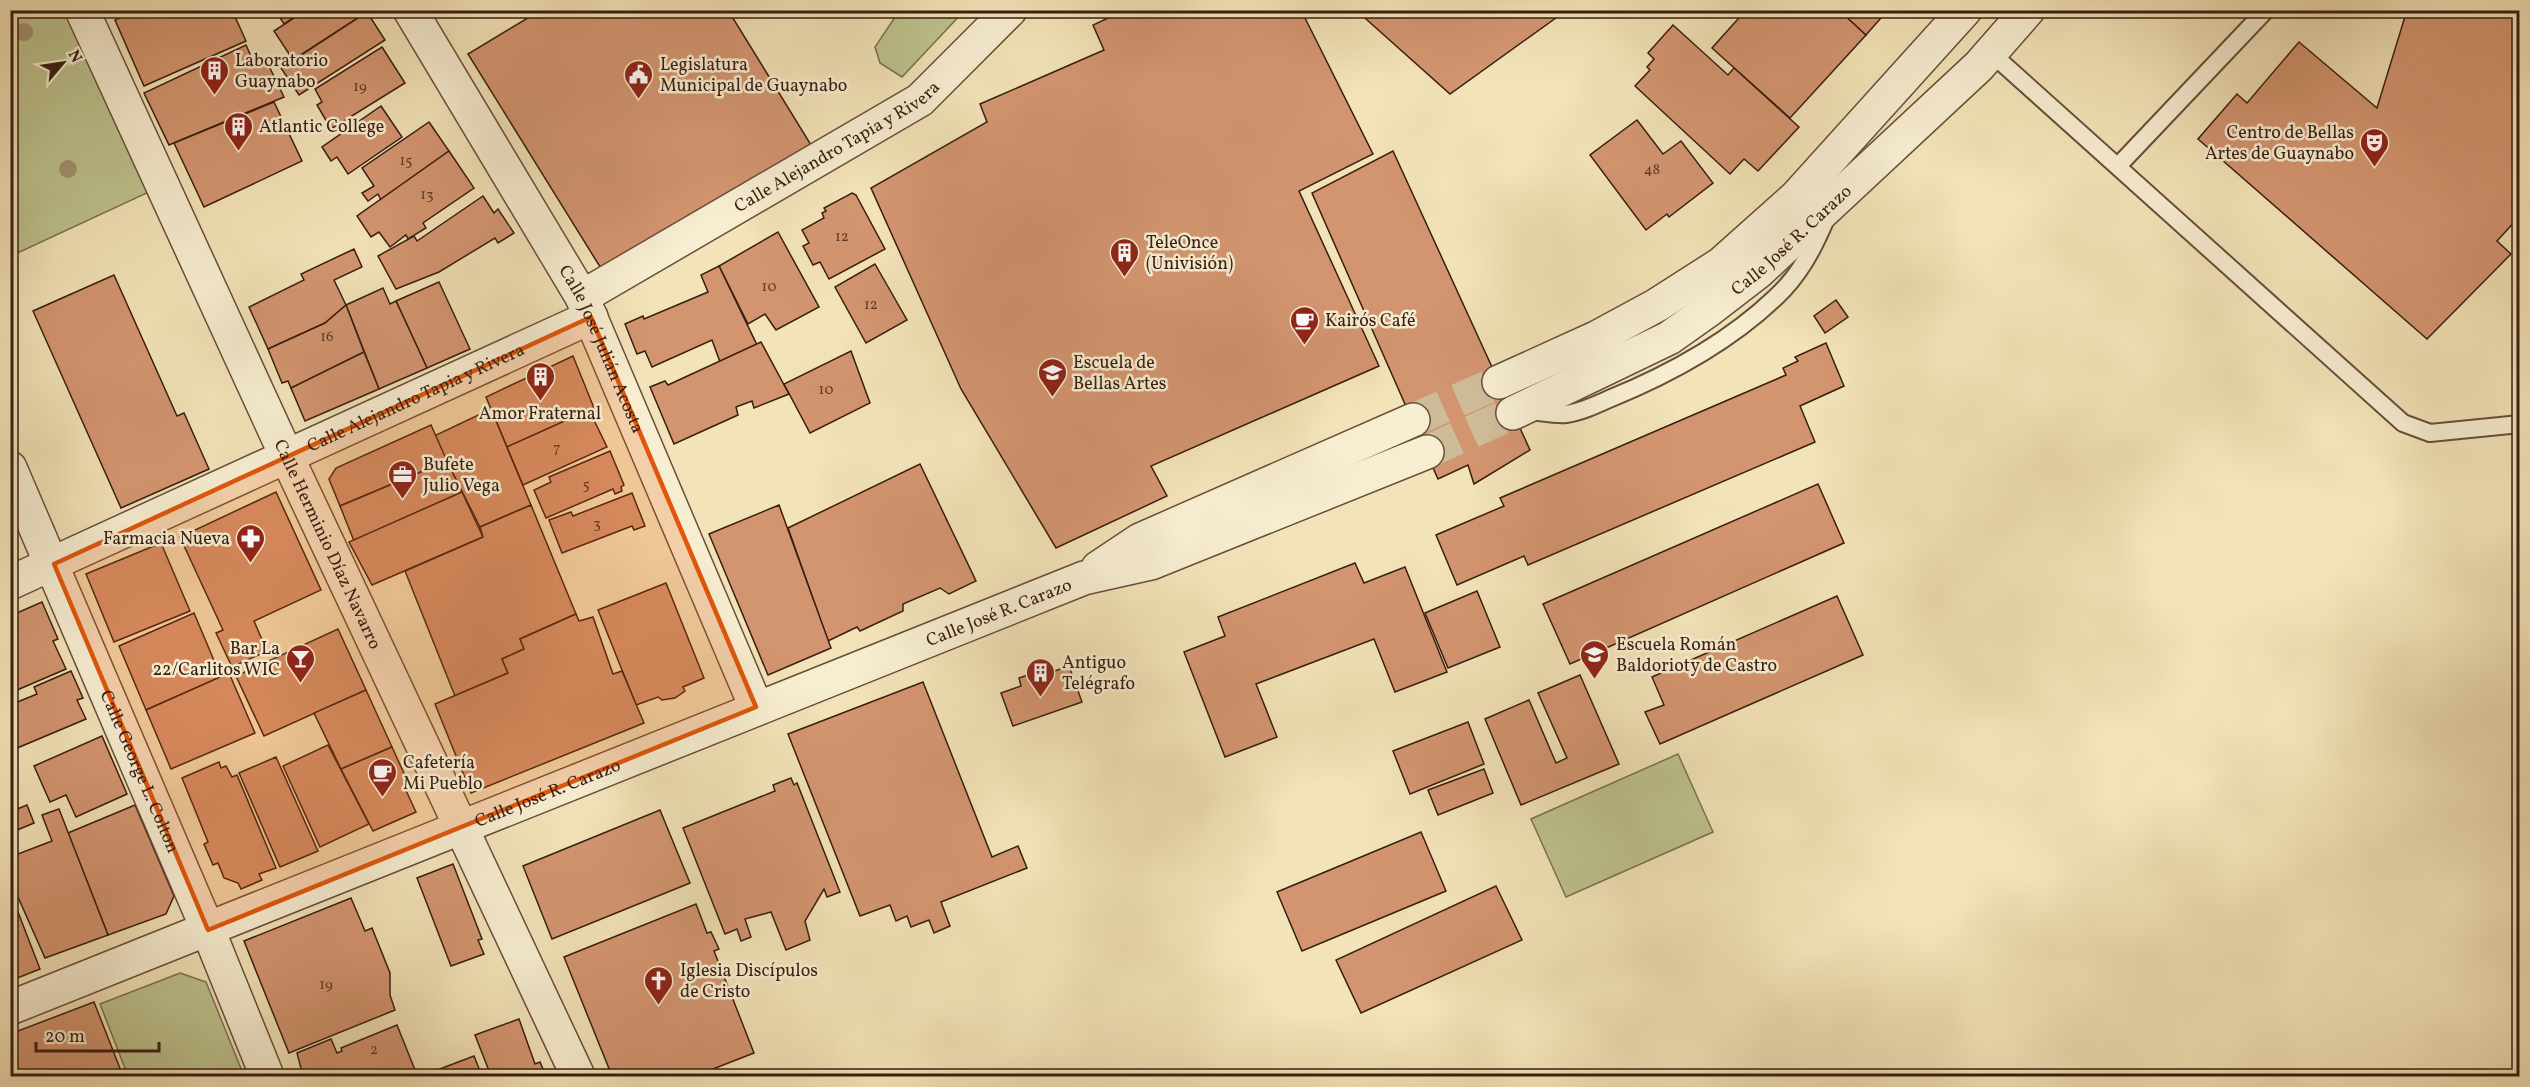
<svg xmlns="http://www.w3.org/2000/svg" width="2530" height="1087" font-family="Vollkorn,serif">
	<rect width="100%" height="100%" fill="#f3e3b8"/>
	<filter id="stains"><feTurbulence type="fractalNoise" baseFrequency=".00333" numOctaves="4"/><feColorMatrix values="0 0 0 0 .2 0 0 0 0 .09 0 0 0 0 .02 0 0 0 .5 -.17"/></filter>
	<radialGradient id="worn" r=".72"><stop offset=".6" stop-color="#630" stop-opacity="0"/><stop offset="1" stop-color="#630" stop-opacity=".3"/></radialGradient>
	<!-- green -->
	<g fill="#bdc38e" stroke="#7a7050" stroke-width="1.5">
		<polygon points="10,11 67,11 149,192 11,256"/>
		<polygon points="899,11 964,11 902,77 880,63 875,47"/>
		<polygon points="1678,754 1713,832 1566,897 1531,819"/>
		<polygon points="180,973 206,982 244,1076 128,1076 100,1004"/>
	</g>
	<!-- building -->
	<g fill="#d39570" stroke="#381d11" stroke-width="1.5">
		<polygon points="136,10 232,10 246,41 144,86 115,20"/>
		<polygon points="275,10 306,10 284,24"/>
		<polygon points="306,10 366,10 367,12 293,60 274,31"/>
		<polygon points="541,10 728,10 811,145 602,270 468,54"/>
		<polygon points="1125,10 1301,10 1373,154 1299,191 1379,366 1151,466 1167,496 1056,548 961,389 871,188 987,122 980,104 1104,50 1093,25"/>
		<polygon points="1356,10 1567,10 1450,94"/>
		<polygon points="1746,10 1839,10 1866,35 1790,118 1712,48"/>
		<polygon points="1839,10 1888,10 1866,35"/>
		<polygon points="2407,10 2520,10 2520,197 2512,202 2518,218 2497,241 2511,254 2427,339 2198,139 2237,94 2247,103 2299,42 2377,108"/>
		<polygon points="367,12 385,40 299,95 281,68"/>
		<polygon points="1673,25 1728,75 1734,68 1799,127 1758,171 1744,159 1730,174 1635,86 1650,70 1647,67 1654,59 1648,53"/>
		<polygon points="246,45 254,63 265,58 284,97 169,145 144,93"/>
		<polygon points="382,47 405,83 331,129 317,105 322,102 315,89"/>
		<polygon points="274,102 302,161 204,207 174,143"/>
		<polygon points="381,106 402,137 348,174 337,157 331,161 322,147"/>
		<polygon points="1637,120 1663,154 1681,141 1713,183 1669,217 1667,214 1646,230 1590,155"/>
		<polygon points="429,122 449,151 381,200 378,194 368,201 362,193 374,186 362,168"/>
		<polygon points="449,151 474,188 423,223 426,228 408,239 406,235 390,247 379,232 371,237 357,216"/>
		<polygon points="1393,151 1530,450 1474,484 1468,465 1438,479 1312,193"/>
		<polygon points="852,193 856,195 885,249 829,279 820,262 813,265 803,246 809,243 802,230 824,218 822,213 826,211 824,208"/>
		<polygon points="483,196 494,213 498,209 514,233 498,243 495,238 439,272 396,289 378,256 414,236 417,241"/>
		<polygon points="778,232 819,307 776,330 765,314 748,324 719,266"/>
		<polygon points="354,249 362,267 334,280 346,305 325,323 268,349 249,307 304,280 301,274"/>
		<polygon points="875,264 907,320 866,343 835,287"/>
		<polygon points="719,266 757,345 720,362 712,340 652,367 645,351 637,354 625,324 643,316 644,319 708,292 701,275"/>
		<polygon points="114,275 177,416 184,413 209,469 121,508 33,311"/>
		<polygon points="439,282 470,349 427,368 396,301"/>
		<polygon points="383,288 390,304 396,301 427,368 379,389 346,305"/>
		<polygon points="1836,300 1848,317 1825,333 1814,316"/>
		<polygon points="346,305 364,352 291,388 288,381 282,383 268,349 325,323"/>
		<polygon points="761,342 789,394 754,408 752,401 736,407 738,415 674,444 650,387 665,381 668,385"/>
		<polygon points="1826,343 1844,386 1800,406 1815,442 1528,565 1524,556 1457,585 1436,535 1504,506 1500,498 1786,375 1783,368 1798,361 1795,357"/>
		<polygon points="851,351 870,403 810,433 784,384"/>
		<polygon points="364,352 379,389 305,421 291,388"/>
		<polygon points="573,356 594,408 507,447 486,397"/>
		<polygon points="491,409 531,505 480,527 434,436"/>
		<polygon points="589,410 607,447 523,485 507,447"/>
		<polygon points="431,425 447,461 340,506 329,479 336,468"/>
		<polygon points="610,451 624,485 621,487 622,491 615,494 613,489 546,518 534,490 551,482 549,477"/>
		<polygon points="447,461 462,492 354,541 340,506"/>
		<polygon points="920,464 976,581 949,594 940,588 903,604 903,611 860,631 857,627 828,641 788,528"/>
		<polygon points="1818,484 1844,543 1570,664 1543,604"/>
		<polygon points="276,492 321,590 254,621 267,651 232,667 216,633 223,630 180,537"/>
		<polygon points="462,492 483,537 372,585 349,542"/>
		<polygon points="632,493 645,526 634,530 632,526 562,553 549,520 571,512 573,516"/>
		<polygon points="531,505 576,614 520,639 524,649 502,659 508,673 455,696 405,571 483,537 480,527"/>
		<polygon points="779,505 831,648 768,675 709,534"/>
		<polygon points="161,543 190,611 114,642 86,574"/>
		<polygon points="1355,563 1364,583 1405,567 1447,672 1395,692 1374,639 1256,684 1277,737 1225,757 1184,652 1225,636 1218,617"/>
		<polygon points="666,583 704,678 683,687 685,691 675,698 662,700 658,697 636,705 598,610"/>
		<polygon points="1477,591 1500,647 1448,668 1425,613"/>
		<polygon points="1837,596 1863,655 1660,744 1645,712 1664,705 1652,677"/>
		<polygon points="42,602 58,639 53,641 66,669 10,693 10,616"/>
		<polygon points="194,613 221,677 146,710 119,646"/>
		<polygon points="576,614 579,621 593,617 613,674 622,671 644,723 471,793 435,704 508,673 502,659 524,649 520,639"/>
		<polygon points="338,629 366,690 264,736 236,676"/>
		<polygon points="1069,666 1082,702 1013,726 1001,693 1021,686 1019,678 1048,668 1049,673"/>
		<polygon points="71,671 83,698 77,700 86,719 10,751 10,705 37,694 34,687"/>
		<polygon points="229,673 255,733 171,769 146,710"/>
		<polygon points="1580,675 1619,764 1521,805 1485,719 1529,700 1556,763 1567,758 1538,693"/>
		<polygon points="923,682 992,857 1018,846 1027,868 941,902 950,926 934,933 929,920 911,927 907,916 896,921 890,905 860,916 788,734"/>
		<polygon points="366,690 392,747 341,769 314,713"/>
		<polygon points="1468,722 1484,764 1410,794 1393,751"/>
		<polygon points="102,736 127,794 76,817 66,795 50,802 34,766"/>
		<polygon points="328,745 369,824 320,847 283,766"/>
		<polygon points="392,747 408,782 403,784 416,812 373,831 341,769"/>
		<polygon points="276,757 318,851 280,867 239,773"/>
		<polygon points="219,762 221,768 226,766 232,777 237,775 276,868 259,874 262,880 241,889 238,883 224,878 218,863 213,865 204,844 208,842 182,778"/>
		<polygon points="1484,769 1493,793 1438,815 1428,790"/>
		<polygon points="791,778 794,785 797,783 840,892 827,897 824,889 805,921 810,940 786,950 771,912 745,919 751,937 741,941 737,929 725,934 683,828 775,791 773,785"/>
		<polygon points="27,805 34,823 10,833 10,812"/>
		<polygon points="135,805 174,896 166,914 108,935 68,833"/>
		<polygon points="59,809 108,935 45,958 10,879 10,857 52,841 42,815"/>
		<polygon points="660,810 690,883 552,939 523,866"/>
		<polygon points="1421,832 1446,891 1302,951 1277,892"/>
		<polygon points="453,864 482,939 478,940 484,954 451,966 417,878"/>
		<polygon points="1496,886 1522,940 1361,1013 1336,960"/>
		<polygon points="351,898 365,931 372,928 390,973 390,995 395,1010 289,1053 244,941"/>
		<polygon points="13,899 40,969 10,981 10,900"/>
		<polygon points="696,904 707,933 711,932 719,949 714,951 754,1053 695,1076 612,1076 564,957"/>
		<polygon points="94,1002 123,1076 18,1076 10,1056 10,1034"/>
		<polygon points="519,1019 535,1064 540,1062 546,1076 491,1076 475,1035"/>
		<polygon points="397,1025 417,1075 303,1076 297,1053 331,1039 337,1053 342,1051 341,1048"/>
		<polygon points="474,1056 482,1076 434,1076 432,1072"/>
	</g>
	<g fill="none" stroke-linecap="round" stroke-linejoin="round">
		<!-- tertiary-tunnel -->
		<g stroke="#cebb97" stroke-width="33" stroke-dasharray="33 16" stroke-linecap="butt">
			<polyline points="1413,420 1499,382"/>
			<polyline points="1427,452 1513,413"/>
		</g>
		<defs>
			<g id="service">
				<polyline points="1991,53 2403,423 2430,433 2520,424"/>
				<polyline points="2118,166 2266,10"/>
				<path d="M1530,411C1541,412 1555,415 1566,414C1581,412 1596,405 1609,399C1668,375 1729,342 1776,297C1799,276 1813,249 1825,221"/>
			</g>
			<g id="minor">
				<path id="s1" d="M82,10L287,457L578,1076"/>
				<path id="s2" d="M410,10L582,297L756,707"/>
				<path id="s3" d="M582,297L920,100L1010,10"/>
				<path id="s4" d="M10,583L591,317"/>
				<polyline points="208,930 267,1076"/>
			</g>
			<g id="tertiary">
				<polyline points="1499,382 1596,338 1657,305 1721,264 1796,197 1965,10"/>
				<path id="s5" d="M1513,413L1669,338L1710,309L1758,272L1979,66L2028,10"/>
				<path id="s6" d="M10,468L208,930"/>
				<polyline points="1098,568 1140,540 1413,420"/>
				<path id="s7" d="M10,1008L1084,578L1151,563L1427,452"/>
			</g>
		</defs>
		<!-- service casing -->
		<use href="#service" stroke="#674e3b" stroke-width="20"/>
		<!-- minor casing -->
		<use href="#minor" stroke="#674e3b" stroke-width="36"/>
		<!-- tertiary casing -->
		<use href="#tertiary" stroke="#674e3b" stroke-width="36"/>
		<!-- service -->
		<use href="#service" stroke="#f7edd1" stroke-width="16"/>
		<!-- minor -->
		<use href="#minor" stroke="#f7edd1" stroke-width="33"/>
		<!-- tertiary -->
		<use href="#tertiary" stroke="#f7edd1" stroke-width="33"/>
	</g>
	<!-- trees -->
	<g fill="#a29270">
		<circle cx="24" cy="32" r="9"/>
		<circle cx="68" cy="169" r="9"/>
	</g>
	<!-- marked area -->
	<path fill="#df560c" fill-opacity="0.2" stroke="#df560c" stroke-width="4.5" stroke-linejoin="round" d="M591,317L756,707L208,930L54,564Z"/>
	<!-- icons -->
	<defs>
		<symbol id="building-pin" viewBox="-11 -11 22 30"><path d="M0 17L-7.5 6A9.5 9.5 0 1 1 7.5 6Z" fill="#8f2418" stroke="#f7edd1"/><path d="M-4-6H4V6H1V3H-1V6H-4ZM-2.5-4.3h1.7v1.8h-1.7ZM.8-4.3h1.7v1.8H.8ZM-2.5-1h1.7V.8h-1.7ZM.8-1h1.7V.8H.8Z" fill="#fff"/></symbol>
		<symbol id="civic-pin" viewBox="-11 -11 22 30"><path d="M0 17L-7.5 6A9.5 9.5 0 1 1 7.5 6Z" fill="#8f2418" stroke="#f7edd1"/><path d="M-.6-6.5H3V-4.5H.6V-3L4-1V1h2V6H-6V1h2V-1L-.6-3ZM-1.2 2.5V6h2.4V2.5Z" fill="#fff"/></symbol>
		<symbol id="theatre-pin" viewBox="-11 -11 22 30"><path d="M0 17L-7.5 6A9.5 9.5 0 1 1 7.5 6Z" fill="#8f2418" stroke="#f7edd1"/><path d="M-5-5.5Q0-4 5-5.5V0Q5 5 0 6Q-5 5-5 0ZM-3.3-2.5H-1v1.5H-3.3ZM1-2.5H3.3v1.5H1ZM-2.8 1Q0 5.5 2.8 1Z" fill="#fff"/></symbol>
		<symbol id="cafe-pin" viewBox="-11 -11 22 30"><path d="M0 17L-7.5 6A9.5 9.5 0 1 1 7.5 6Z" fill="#8f2418" stroke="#f7edd1"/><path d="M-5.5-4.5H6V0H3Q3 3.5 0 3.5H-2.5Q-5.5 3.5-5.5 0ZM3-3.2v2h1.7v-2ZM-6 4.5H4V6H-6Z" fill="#fff"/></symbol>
		<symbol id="school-pin" viewBox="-11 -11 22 30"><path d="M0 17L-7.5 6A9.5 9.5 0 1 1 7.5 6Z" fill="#8f2418" stroke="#f7edd1"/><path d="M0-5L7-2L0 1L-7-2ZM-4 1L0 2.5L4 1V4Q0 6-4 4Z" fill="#fff"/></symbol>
		<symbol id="office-pin" viewBox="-11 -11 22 30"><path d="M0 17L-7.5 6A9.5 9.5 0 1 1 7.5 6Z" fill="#8f2418" stroke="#f7edd1"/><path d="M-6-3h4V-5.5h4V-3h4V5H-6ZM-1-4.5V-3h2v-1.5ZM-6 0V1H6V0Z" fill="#fff"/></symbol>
		<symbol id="pharmacy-pin" viewBox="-11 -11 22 30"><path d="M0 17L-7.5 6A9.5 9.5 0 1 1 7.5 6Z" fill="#8f2418" stroke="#f7edd1"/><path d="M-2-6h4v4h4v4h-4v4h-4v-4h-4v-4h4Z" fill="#fff"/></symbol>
		<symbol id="bar-pin" viewBox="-11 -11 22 30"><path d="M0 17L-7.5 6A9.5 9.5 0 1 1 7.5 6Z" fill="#8f2418" stroke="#f7edd1"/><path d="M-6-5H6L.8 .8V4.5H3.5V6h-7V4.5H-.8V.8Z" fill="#fff"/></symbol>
		<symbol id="church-pin" viewBox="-11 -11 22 30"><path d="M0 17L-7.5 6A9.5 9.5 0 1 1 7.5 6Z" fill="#8f2418" stroke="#f7edd1"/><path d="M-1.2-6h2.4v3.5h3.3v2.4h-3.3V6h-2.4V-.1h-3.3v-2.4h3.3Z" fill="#fff"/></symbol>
	</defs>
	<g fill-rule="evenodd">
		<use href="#building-pin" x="198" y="54" width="33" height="45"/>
		<use href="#civic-pin" x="622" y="58" width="33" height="45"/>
		<use href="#building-pin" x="222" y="110" width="33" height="45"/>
		<use href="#theatre-pin" x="2358" y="126" width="33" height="45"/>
		<use href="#building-pin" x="1108" y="236" width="33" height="45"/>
		<use href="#cafe-pin" x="1288" y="304" width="33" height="45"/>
		<use href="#school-pin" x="1036" y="356" width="33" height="45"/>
		<use href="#building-pin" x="524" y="360" width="33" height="45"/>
		<use href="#office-pin" x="386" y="458" width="33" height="45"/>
		<use href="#pharmacy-pin" x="234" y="522" width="33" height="45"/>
		<use href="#school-pin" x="1578" y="638" width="33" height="45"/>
		<use href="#bar-pin" x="284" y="642" width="33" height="45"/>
		<use href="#building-pin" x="1024" y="656" width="33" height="45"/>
		<use href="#cafe-pin" x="366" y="756" width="33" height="45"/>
		<use href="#church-pin" x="642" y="964" width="33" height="45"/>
	</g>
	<g text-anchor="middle" stroke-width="5" stroke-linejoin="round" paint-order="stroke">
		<!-- number labels -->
		<g font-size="15" fill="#5f3b29">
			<text x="360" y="91">19</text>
			<text x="406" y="165">15</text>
			<text x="1652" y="174">48</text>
			<text x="427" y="199">13</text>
			<text x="842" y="241">12</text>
			<text x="769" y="291">10</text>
			<text x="871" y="309">12</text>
			<text x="327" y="341">16</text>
			<text x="826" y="394">10</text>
			<text x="557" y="452">7</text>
			<text x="586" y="489">5</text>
			<text x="597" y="528">3</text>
			<text x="326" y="989">19</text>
			<text x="374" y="1054">2</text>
		</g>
		<!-- poi labels -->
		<g font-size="18" fill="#381d11" stroke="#f7edd1" text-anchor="start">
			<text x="235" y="66">Laboratorio<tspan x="235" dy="21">Guaynabo</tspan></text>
			<text x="660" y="70">Legislatura<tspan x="660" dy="21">Municipal de Guaynabo</tspan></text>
			<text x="259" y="132">Atlantic College</text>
			<text x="2354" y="138" text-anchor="end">Centro de Bellas<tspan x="2354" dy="21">Artes de Guaynabo</tspan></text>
			<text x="1146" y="248">TeleOnce<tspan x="1146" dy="21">(Univisión)</tspan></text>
			<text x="1325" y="326">Kairós Café</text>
			<text x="1073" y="368">Escuela de<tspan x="1073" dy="21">Bellas Artes</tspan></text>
			<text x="540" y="419" text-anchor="middle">Amor Fraternal</text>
			<text x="423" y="470">Bufete<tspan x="423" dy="21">Julio Vega</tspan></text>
			<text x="230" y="544" text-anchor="end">Farmacia Nueva</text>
			<text x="1616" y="650">Escuela Román<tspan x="1616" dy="21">Baldorioty de Castro</tspan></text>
			<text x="280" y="654" text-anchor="end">Bar La<tspan x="280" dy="21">22/Carlitos WIC</tspan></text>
			<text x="1062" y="668">Antiguo<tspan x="1062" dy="21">Telégrafo</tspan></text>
			<text x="403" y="768">Cafetería<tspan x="403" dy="21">Mi Pueblo</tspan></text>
			<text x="680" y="976">Iglesia Discípulos<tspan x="680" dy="21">de Cristo</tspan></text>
		</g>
		<!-- street labels -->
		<g font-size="18" fill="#381d11" stroke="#f7edd1">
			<text dy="6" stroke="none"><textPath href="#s3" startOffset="296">Calle Alejandro Tapia y Rivera</textPath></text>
			<text dy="6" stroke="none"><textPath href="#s5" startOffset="330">Calle José R. Carazo</textPath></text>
			<text dy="6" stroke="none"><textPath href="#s2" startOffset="390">Calle José Julián Acosta</textPath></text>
			<text dy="6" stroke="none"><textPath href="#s4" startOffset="446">Calle Alejandro Tapia y Rivera</textPath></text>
			<text dy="6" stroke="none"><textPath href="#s1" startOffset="588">Calle Herminio Díaz Navarro</textPath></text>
			<text dy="6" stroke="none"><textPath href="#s7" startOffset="1065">Calle José R. Carazo</textPath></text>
			<text dy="6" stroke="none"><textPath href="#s6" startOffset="330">Calle George L. Colton</textPath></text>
			<text dy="6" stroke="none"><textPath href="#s7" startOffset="579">Calle José R. Carazo</textPath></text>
		</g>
	</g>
	<!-- margin -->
	<rect width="2530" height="1087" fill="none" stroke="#f3e3b8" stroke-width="36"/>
	<rect x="12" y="12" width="2506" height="1063" fill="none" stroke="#381d11" stroke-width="3"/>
	<rect x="18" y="18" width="2494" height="1051" fill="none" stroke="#381d11" stroke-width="1.5"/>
	<!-- north arrow -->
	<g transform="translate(63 63) rotate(61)" stroke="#f7edd1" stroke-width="4.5" paint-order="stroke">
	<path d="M0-4.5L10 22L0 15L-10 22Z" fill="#381d11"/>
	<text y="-9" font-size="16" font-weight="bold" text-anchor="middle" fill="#381d11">N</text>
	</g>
	<!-- scale -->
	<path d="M36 1042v9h123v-9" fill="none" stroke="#381d11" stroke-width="3"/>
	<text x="45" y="1042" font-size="18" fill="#381d11" stroke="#f7edd1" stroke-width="4.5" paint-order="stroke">20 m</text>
	<rect width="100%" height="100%" filter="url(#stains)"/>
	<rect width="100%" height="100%" fill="url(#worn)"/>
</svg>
